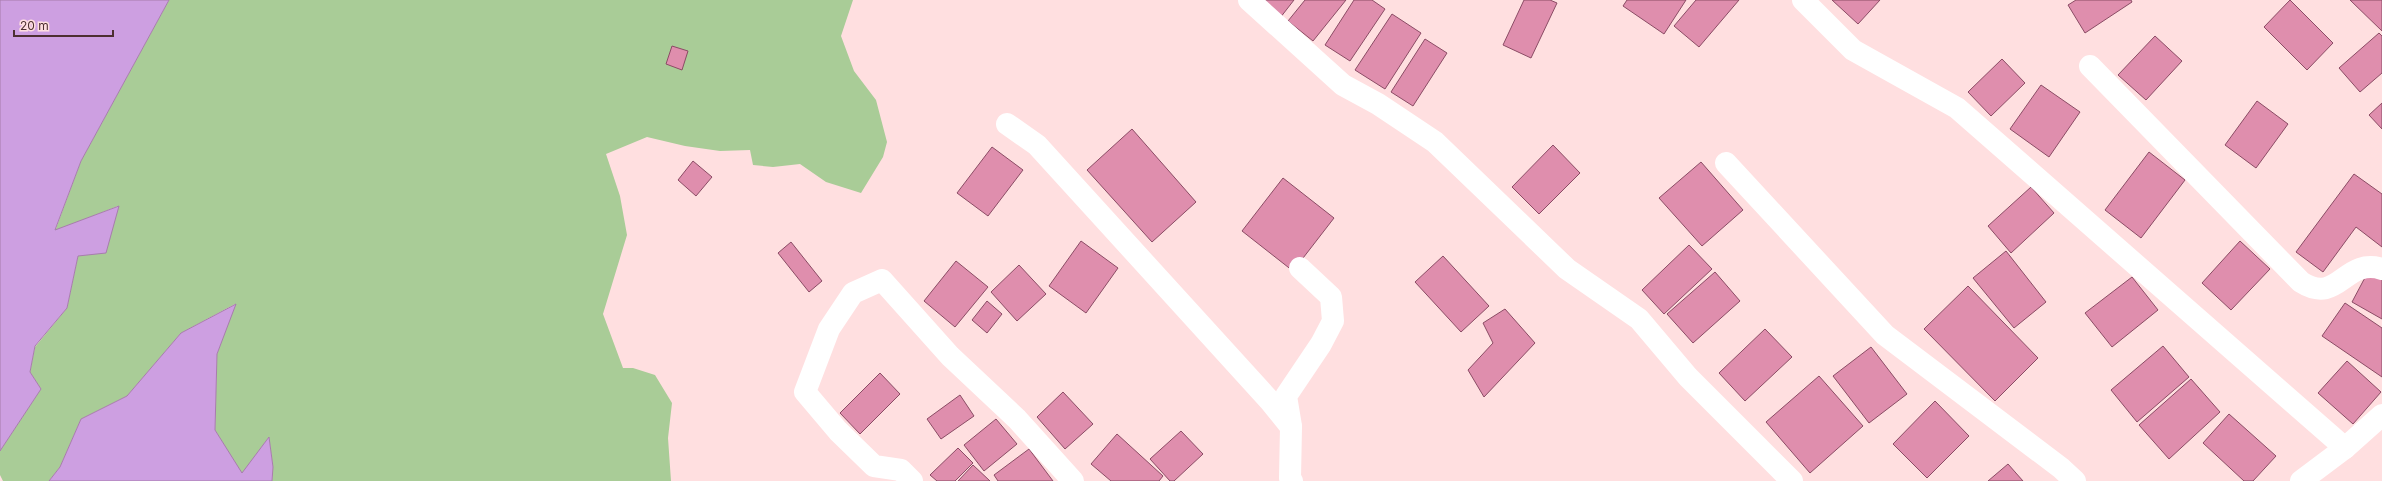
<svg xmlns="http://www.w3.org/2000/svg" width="2382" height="481" font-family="Inter,sans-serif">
	<rect width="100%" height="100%" fill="#ffdfe0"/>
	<!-- green -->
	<polygon fill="#a9cc97" points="169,0 853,0 841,36 854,71 876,100 887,142 883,157 861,193 826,182 800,164 773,167 753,165 750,150 720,151 685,146 647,137 606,154 620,196 627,235 603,314 623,368 633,368 655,375 672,403 668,438 671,481 272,481 273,467 269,437 242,474 215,430 217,354 235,304 181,333 127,396 81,419 60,467 49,481 3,481 0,475 0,451 41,389 30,372 35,347 67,308 78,256 118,206 55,231 81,161"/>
	<!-- water -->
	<g fill="#cd9fe1" stroke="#a77dac">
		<polygon points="0,0 169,0 81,161 55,230 119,206 106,253 78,256 67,308 35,346 30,372 41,389 0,451"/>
		<polygon points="236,304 217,354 215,430 242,473 269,437 273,467 272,481 49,481 60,467 81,419 127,396 181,333"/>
	</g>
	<!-- building -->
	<g fill="#df8ead" stroke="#8b4c65">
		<polygon points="1260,0 1294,0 1280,18"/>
		<polygon points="1305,0 1346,0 1313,41 1288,21"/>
		<polygon points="1354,0 1372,0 1385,9 1350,61 1325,45"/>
		<polygon points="1524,0 1550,0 1557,3 1531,58 1503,45"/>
		<polygon points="1627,0 1686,0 1664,34 1623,6"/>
		<polygon points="1696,0 1739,0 1699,47 1674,26"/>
		<polygon points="1832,0 1880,0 1858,24"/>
		<polygon points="2076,0 2131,0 2132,2 2085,33 2068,5"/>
		<polygon points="2290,0 2333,43 2307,70 2264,27"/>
		<polygon points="2350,0 2382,0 2382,31"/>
		<polygon points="1392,14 1421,33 1385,89 1355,70"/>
		<polygon points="2379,33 2382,36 2382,73 2360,92 2339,68"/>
		<polygon points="2155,36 2182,61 2146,100 2118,75"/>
		<polygon points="1425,39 1447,53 1413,106 1391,92"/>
		<polygon points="672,46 688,51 682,70 666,64"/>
		<polygon points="2002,59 2025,83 1991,116 1968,92"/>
		<polygon points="2041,85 2080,112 2049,157 2010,129"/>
		<polygon points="2257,101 2288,124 2256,168 2225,145"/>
		<polygon points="2382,103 2382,129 2369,115"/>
		<polygon points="1132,129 1196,202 1152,242 1087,170"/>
		<polygon points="1553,145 1580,173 1539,214 1512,187"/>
		<polygon points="992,147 1023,170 988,216 957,193"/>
		<polygon points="2149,152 2185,180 2141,238 2105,210"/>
		<polygon points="693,161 712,177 696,196 678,180"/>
		<polygon points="1701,162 1743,210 1702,246 1659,198"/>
		<polygon points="2354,174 2382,194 2382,247 2356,227 2323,272 2296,252"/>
		<polygon points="1283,178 1334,218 1293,271 1242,231"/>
		<polygon points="2031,187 2054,213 2011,253 1988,226"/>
		<polygon points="1081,241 1118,268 1086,313 1049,286"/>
		<polygon points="2240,241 2270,269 2231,310 2202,283"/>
		<polygon points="791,242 822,281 809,292 778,253"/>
		<polygon points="1689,245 1712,269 1664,314 1642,290"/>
		<polygon points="2006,251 2046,302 2014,328 1973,278"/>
		<polygon points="1443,256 1489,306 1461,332 1415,282"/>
		<polygon points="956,261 988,287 955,327 924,301"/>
		<polygon points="1019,265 1046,294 1017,321 991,292"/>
		<polygon points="2369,270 2382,277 2382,319 2352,302"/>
		<polygon points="1715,272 1740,301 1693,343 1667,314"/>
		<polygon points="2132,277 2158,310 2112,347 2085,313"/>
		<polygon points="1968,286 2038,358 1995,401 1924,329"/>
		<polygon points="987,301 1002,314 987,333 972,320"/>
		<polygon points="2345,303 2382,328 2382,377 2322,336"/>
		<polygon points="1505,309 1535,343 1484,397 1468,370 1493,343 1483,323"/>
		<polygon points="1765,329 1792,357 1745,401 1719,373"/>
		<polygon points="2163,346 2189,377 2137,422 2111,390"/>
		<polygon points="1871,347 1907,394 1869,423 1833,376"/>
		<polygon points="2347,361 2381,392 2353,424 2318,393"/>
		<polygon points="880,373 900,394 860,434 840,413"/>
		<polygon points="1819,376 1863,426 1810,473 1766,422"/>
		<polygon points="2191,379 2220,412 2169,459 2139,425"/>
		<polygon points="1063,392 1093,424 1065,449 1037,417"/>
		<polygon points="960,395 974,416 941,439 927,419"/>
		<polygon points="1935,401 1969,436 1927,478 1893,444"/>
		<polygon points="2229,414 2276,456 2253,481 2244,481 2203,443"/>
		<polygon points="996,419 1017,444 984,471 964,445"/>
		<polygon points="1181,431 1203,454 1174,481 1170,481 1150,459"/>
		<polygon points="1117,434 1163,476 1159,481 1111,481 1091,464"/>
		<polygon points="958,448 973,463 955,481 937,481 930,475"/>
		<polygon points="1029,449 1053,481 998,481 994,475"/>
		<polygon points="2008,464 2023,481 1988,481"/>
		<polygon points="973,465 990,481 958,481"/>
	</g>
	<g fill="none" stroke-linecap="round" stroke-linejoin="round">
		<!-- street -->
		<g stroke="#fff" stroke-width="22">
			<polyline points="1249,0 1343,85 1378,104 1435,142 1567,269 1639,319 1688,377 1792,481"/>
			<polyline points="1803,0 1853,50 1957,108 2345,448"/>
			<path d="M2090,66L2301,282C2339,306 2344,257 2382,269"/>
			<polyline points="1007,124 1037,145 1270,401 1291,427 1290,478 1292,481"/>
			<polyline points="1726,163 1885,335 2061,468 2075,481"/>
			<polyline points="1291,426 1286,396 1321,344 1333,321 1331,297 1300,268"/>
			<polyline points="912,481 901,470 874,466 838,431 805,392 829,329 853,293 882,280 950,356 1017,419 1073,481"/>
			<polyline points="2301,481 2345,448 2382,415"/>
		</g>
	</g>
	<!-- scale -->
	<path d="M14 30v6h99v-6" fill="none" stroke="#4d2f31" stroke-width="2"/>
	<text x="20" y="30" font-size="12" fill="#4d2f31" stroke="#ffdfe0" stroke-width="3" paint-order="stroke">20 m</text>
</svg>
